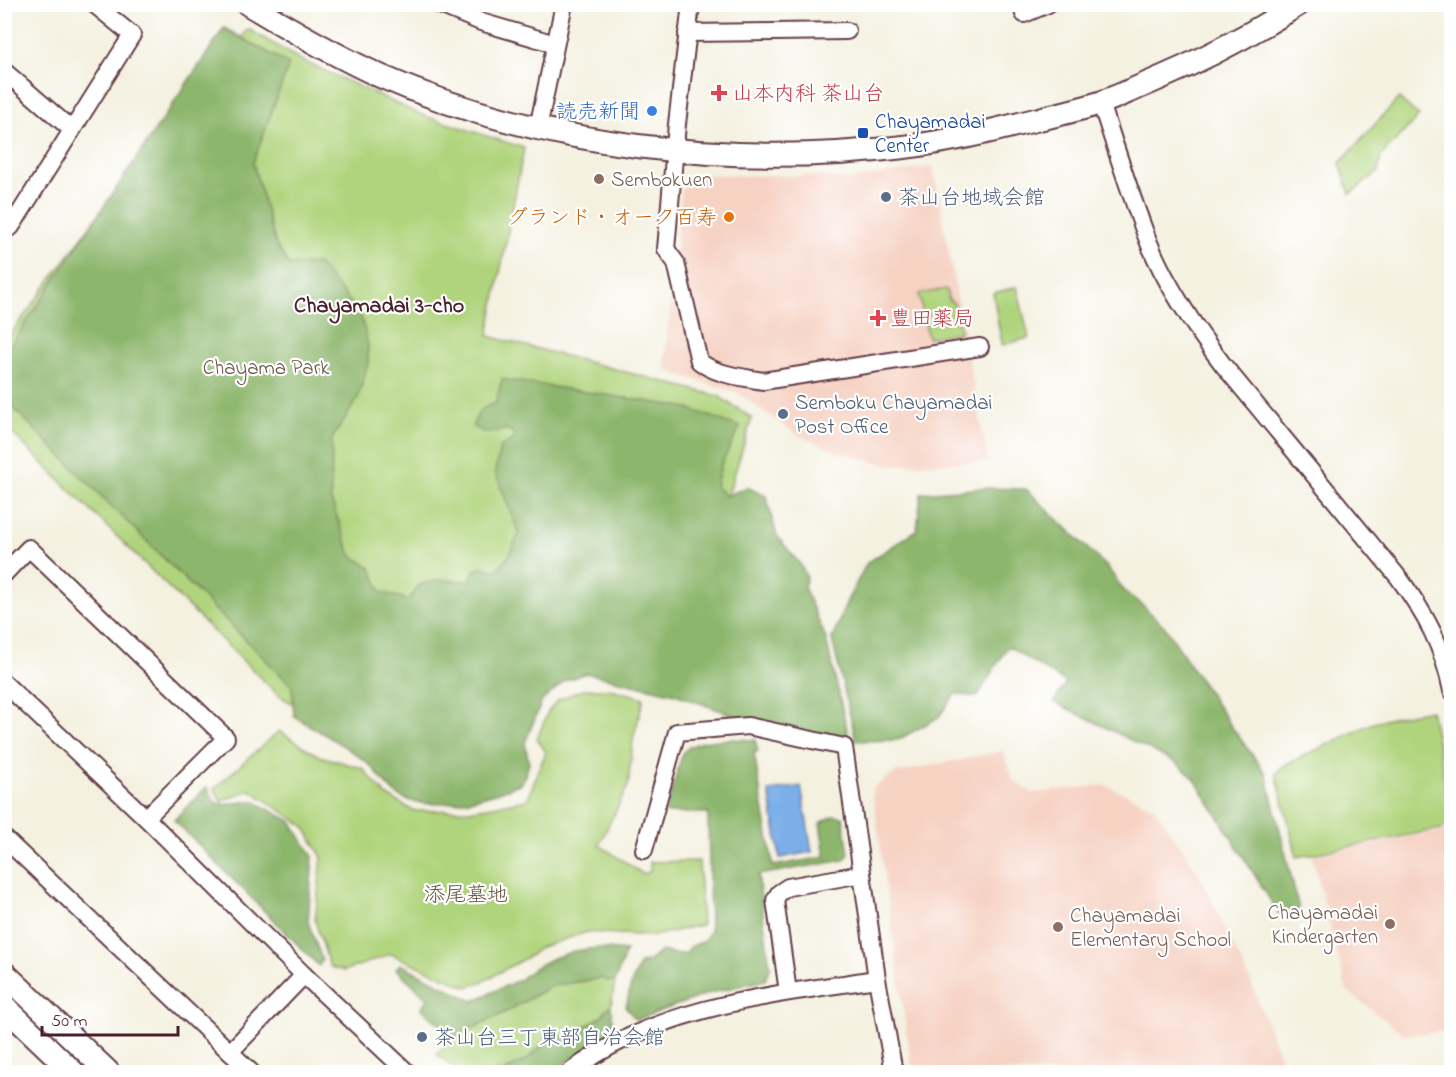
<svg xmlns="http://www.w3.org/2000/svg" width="1456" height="1077" font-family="'Indie Flower','Klee One',sans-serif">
	<rect width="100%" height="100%" fill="#fff"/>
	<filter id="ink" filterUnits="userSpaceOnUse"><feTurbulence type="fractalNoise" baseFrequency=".0167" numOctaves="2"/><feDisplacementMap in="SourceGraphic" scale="12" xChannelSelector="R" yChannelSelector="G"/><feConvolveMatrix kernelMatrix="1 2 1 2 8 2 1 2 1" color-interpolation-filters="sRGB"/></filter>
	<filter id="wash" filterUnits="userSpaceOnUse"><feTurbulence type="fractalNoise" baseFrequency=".008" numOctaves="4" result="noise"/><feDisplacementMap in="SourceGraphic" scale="24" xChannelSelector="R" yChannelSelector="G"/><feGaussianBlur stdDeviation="1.35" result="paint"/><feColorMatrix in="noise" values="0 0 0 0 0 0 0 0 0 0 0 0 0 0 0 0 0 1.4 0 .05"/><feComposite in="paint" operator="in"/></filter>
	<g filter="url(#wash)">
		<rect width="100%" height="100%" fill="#f4f1e0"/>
		<!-- built -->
		<g fill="#f6d2c3">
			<polygon points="933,166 988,462 886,465 835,451 796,434 736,392 670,372 664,367 682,188 703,175 821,176 849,180"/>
			<polygon points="1003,751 1014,781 1032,793 1105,785 1154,807 1199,874 1250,980 1286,1072 912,1072 872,788 895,773"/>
			<polygon points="1451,829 1451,1031 1405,1035 1347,991 1312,856"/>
		</g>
		<!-- green -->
		<g fill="#b0d47d" stroke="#7d7a54" stroke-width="1.5">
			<polygon points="248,29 301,60 422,115 524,148 488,336 718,396 752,418 668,687 549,663 415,780 278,695 5,426 5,342 209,64 217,70"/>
			<polygon points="1399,98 1419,116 1381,156 1378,172 1350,194 1340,163"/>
			<polygon points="1017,287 1029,338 1002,345 993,293"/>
			<polygon points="946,289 949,300 954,303 960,332 928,338 919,294"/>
			<polygon points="584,689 610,689 644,698 633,739 628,786 599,845 643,874 650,872 650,862 699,861 702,925 653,936 587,932 541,947 531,955 480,983 467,987 391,954 344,971 330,967 315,921 322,857 304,826 250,790 221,801 214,789 279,731 319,756 362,768 386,795 414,811 470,810 527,800 546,752 537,739 548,712 558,700"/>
			<polygon points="1431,710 1451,812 1451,827 1297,857 1276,773 1285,765 1371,724 1398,716"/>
			<polygon points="604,978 607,981 615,981 611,1006 606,1009 602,1016 575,1033 547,1042 526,1060 503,1072 458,1072 437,1054 453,1037 504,1013 551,986"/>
		</g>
		<!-- forest -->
		<g fill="#8cb66c" stroke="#6b6a4c" stroke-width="1.5">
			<path d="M224,28L289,64L253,163L276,245L289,265L318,264L360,313L368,344V364L358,398L332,439L331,500L351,555L371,568L381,592L409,600L419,585L439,580L470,581L474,570L483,567L496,571L508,557L519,534L495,472L500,447L514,439V433L506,429C493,434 485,435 473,426C477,412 482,407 496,403L502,379L684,407L740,427L721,465L716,486L726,496L747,487L766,496L777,536L800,564L807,577L804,587L826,639L850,742L749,721L675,694L586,673L565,681L542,701L525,743L529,764L522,783C490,797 433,813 401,797C388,791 377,770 365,761C343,744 318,731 294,716L292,686L6,401L4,355Z"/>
			<polygon points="984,488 1026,489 1107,567 1126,593 1139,602 1165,627 1233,729 1260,765 1266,774 1299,909 1294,915 1287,918 1279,914 1194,778 1175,762 1054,702 1066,683 1008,646 977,697 955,694 939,717 898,740 856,741 832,639 847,601 867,563 917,530 921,493"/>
			<path d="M730,739L755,740L758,751L754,753L773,866L825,857L820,823L834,816L843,817L849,854L844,860L758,875L770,968L765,980L710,993L636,1020L626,1007L631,984L640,963L648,962L661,951L676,954L687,953L690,947L704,941L710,931L708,813H665L683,752C695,740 713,741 730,739Z"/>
			<polygon points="207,787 215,802 224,804 253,801 291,821 313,857 308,922 322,960 319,966 174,820"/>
			<polygon points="596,948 626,951 615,981 607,981 603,978 551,986 504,1013 453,1037 421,1008 428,999 396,969 400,964 473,1001 519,980 536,967 551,959 574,951"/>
			<polygon points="611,1006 613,1022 612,1033 551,1072 503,1072 526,1060 547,1042 575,1033 602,1016 606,1009"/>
		</g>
		<!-- water -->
		<polygon fill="#7cafe9" stroke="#63678a" stroke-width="1.5" points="801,786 812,852 780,858 769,791"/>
	</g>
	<g filter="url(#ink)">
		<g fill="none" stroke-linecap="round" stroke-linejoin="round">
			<defs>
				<g id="street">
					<polyline points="438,4 481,22 555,44"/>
					<path d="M691,4L677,124L666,249L676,263L699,361C715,375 743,377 763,381L980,347"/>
					<polyline points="1021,4 1024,14 1048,4"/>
					<polyline points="687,33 847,31"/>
					<polyline points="4,71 72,130"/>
					<path d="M1101,103C1116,149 1131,197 1149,243C1167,287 1195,328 1224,366L1399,578C1426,615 1443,646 1452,691"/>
					<polyline points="538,128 564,4"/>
					<polyline points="4,221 11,227 132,35 94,4"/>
					<polyline points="4,574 29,548 226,738 146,818"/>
					<polyline points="4,683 146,818 304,975 407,1072"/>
					<polyline points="4,838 251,1072"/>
					<polyline points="644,850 677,732 748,726 844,747 877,979 894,1072"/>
					<polyline points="788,992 775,900 779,893 788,887 862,874"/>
					<polyline points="230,1052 304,975"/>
					<path d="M570,1072C658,1006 771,995 877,979"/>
				</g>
				<g id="secondary">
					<path d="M248,4C291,30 334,55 380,76C541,147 731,168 904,147C948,142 992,131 1035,120C1056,115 1078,110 1100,103C1117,97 1134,89 1151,82C1203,60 1252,34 1299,4"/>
					<polyline points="4,973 108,1072"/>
					<polyline points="4,1006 73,1072"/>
				</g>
			</defs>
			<!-- street casing -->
			<use href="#street" stroke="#643e46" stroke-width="20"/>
			<!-- secondary casing -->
			<use href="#secondary" stroke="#643e46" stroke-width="26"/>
			<!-- street -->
			<use href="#street" stroke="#fff" stroke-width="16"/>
			<!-- secondary -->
			<use href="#secondary" stroke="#fff" stroke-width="22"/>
		</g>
	</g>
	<!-- markers -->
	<g fill="#e0444e" stroke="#fff" stroke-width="2">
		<path d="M716 84h6v6h6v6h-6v6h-6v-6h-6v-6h6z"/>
		<path d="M875 309h6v6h6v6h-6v6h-6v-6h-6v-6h6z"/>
	</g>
	<circle fill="#3f7fe0" stroke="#fff" stroke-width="2" cx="652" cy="111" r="6"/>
	<rect fill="#1a4fb4" stroke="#fff" stroke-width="2" x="857" y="127" width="12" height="12" rx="3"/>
	<g fill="#8d6e63" stroke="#fff" stroke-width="2">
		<circle cx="599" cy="179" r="6"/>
		<circle cx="1390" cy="924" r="6"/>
		<circle cx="1058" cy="927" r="6"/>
	</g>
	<g fill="#5c6f8a" stroke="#fff" stroke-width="2">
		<circle cx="886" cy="197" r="6"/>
		<circle cx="783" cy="414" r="6"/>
		<circle cx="422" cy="1037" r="6"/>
	</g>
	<circle fill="#e8710a" stroke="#fff" stroke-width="2" cx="729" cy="217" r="6"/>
	<g text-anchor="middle" stroke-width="4.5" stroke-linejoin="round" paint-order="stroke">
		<!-- health labels -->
		<g font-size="21" fill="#be3a42" stroke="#fff" text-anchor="start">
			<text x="732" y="100">山本内科 茶山台</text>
			<text x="890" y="325">豊田薬局</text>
		</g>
		<!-- shop labels -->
		<g font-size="21" fill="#366cbe" stroke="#fff" text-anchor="end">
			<text x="640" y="118">読売新聞</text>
		</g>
		<!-- transit labels -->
		<g font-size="21" fill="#164399" stroke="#fff" text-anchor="start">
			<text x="875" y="128">Chayamadai<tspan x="875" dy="24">Center</tspan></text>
		</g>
		<!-- education labels -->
		<g font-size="21" fill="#785e54" stroke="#fff" text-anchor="start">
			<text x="611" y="186">Sembokuen</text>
			<text x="1378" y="919" text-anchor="end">Chayamadai<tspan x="1378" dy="24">Kindergarten</tspan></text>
			<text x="1070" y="922">Chayamadai<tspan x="1070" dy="24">Elementary School</tspan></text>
		</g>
		<!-- service labels -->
		<g font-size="21" fill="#4e5e75" stroke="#fff" text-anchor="start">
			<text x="898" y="204">茶山台地域会館</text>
			<text x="795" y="409">Semboku Chayamadai<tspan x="795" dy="24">Post Office</tspan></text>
			<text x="434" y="1044">茶山台三丁東部自治会館</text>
		</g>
		<!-- food labels -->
		<g font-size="21" fill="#c56008" stroke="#fff" text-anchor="end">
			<text x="717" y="224">グランド・オーク百寿</text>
		</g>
		<!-- park labels -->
		<g font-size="21" fill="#695544" stroke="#fff">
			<text x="266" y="374">Chayama Park</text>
			<text x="466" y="901">添尾墓地</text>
		</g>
		<!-- neighbourhood labels -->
		<g font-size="22" font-weight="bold" fill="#4a1f2b" stroke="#fff">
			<text x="379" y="312">Chayamadai 3-cho</text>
		</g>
	</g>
	<!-- margin -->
	<rect width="1456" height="1077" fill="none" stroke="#fff" stroke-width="24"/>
	<!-- scale -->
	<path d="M42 1026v9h136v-9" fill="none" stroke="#4a1f2b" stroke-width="3"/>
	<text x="51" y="1026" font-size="18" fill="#4a1f2b" stroke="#ffffff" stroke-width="4.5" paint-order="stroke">50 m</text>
</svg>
